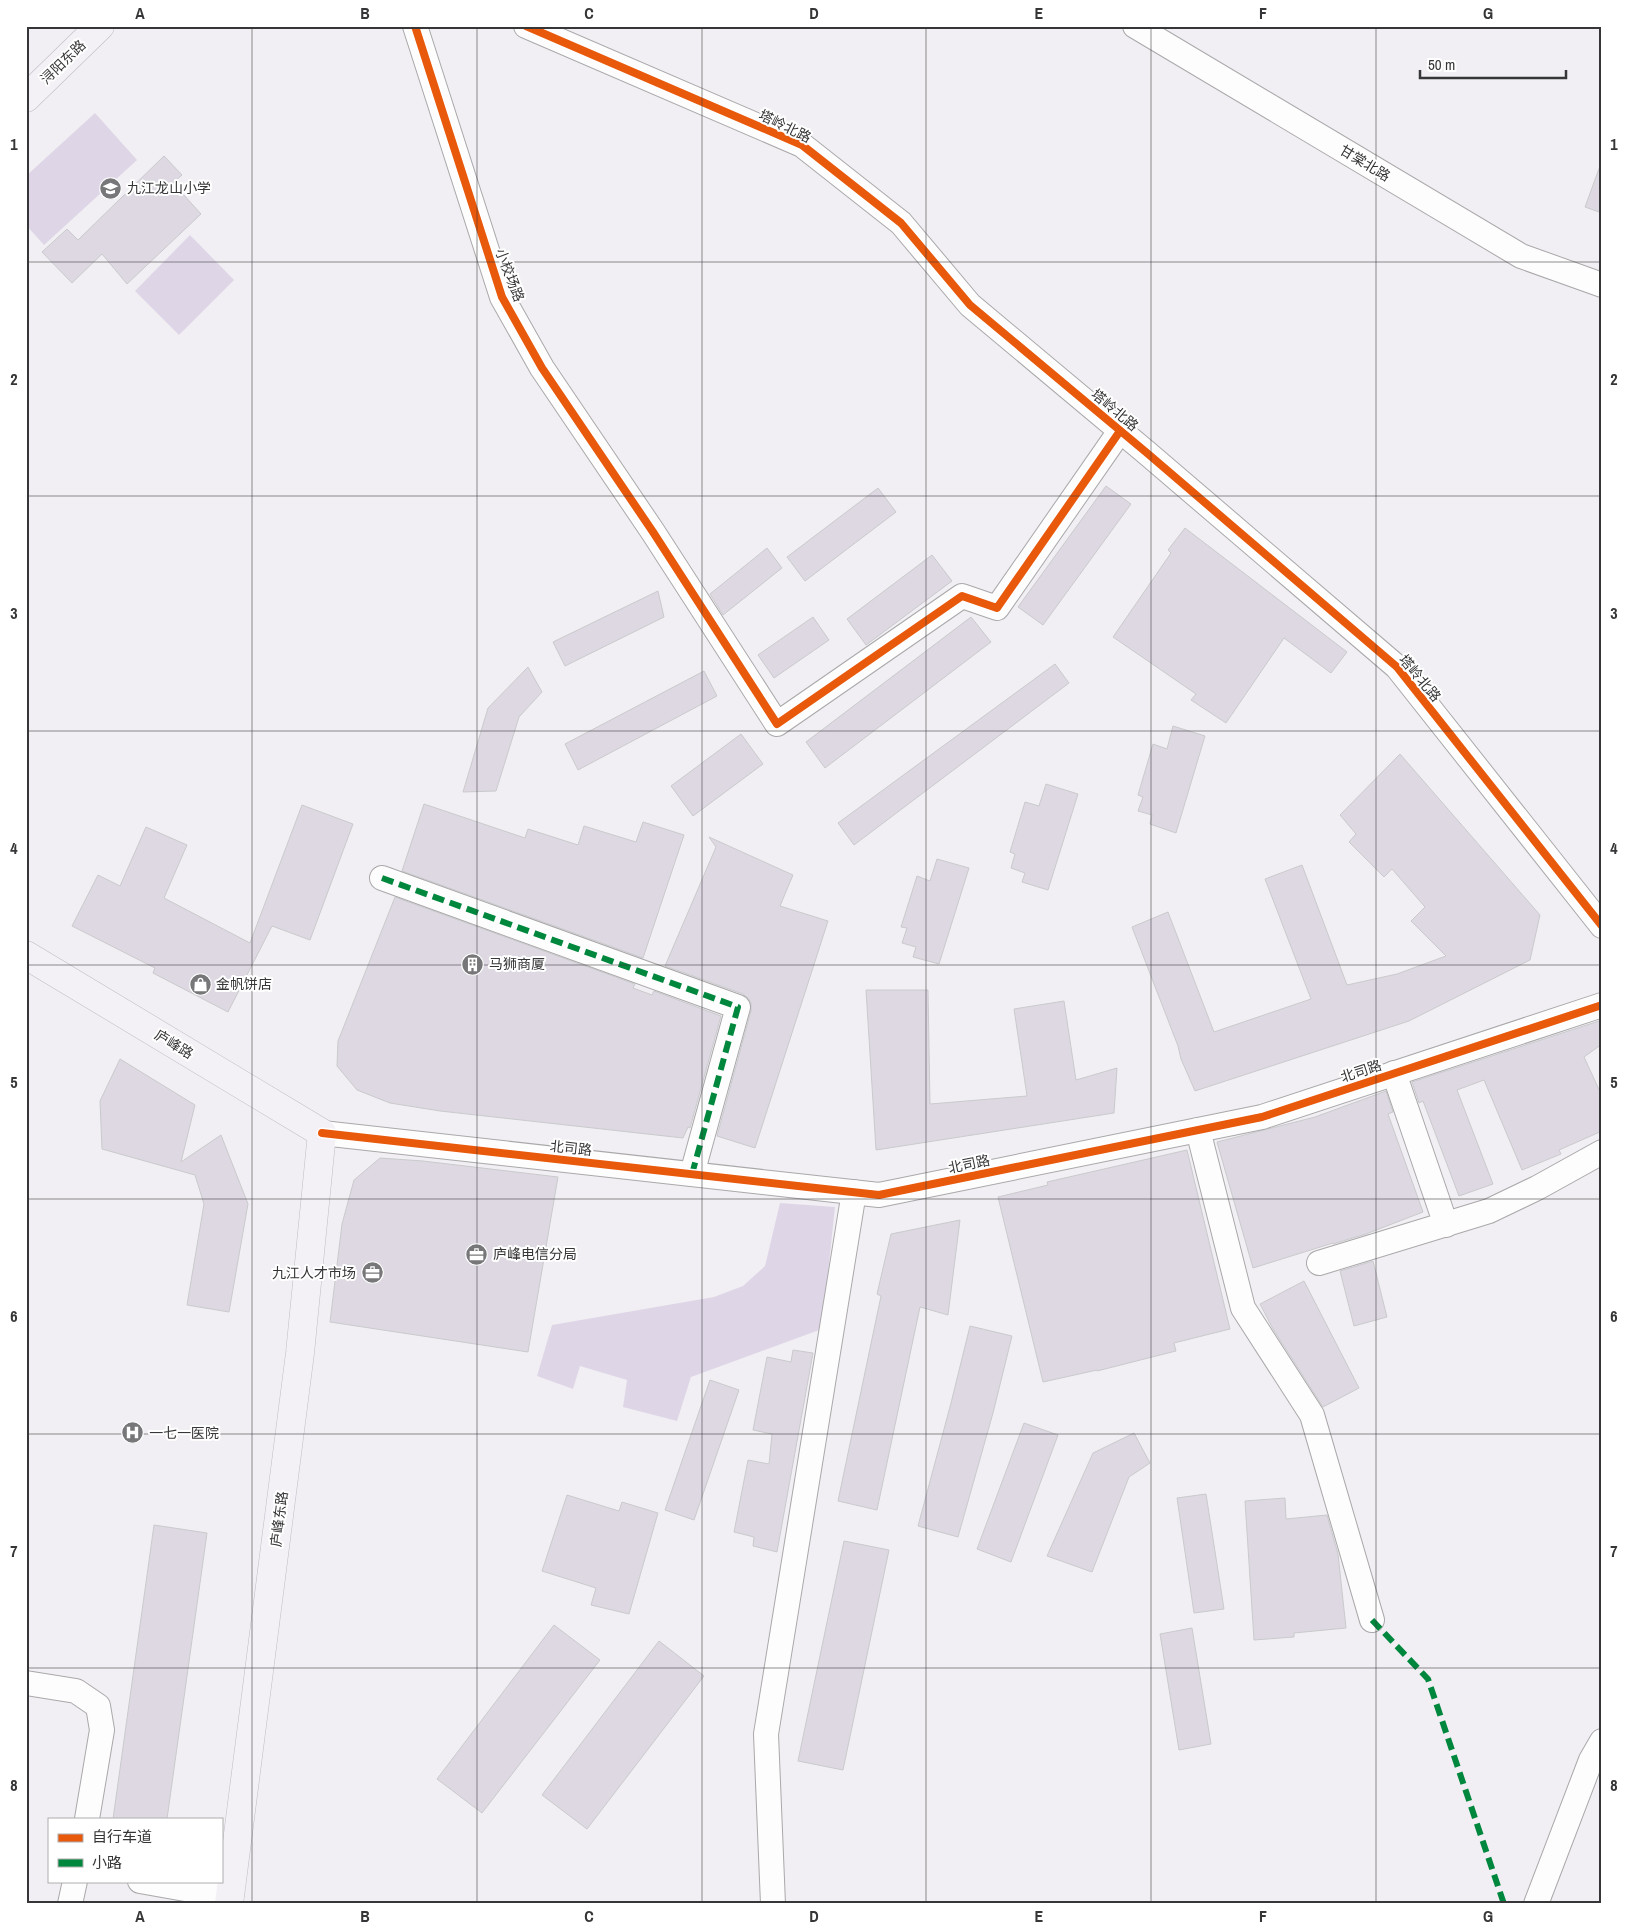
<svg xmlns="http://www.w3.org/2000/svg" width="1628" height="1930" font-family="'Archivo Narrow','Noto Sans SC',sans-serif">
	<rect width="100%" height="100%" fill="#f1eff3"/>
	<!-- green -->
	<g fill="#ded6e7">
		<polygon points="95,113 137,160 44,245 26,225 26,176"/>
		<polygon points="190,235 234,280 179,335 135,291"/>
		<polygon points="780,1203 835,1207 822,1329 691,1377 677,1421 623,1407 627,1380 580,1366 573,1389 537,1376 552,1325 714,1297 743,1286 765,1266"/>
	</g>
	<!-- building -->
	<g fill="#ddd8e2" stroke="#cacacc">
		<polygon points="164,156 182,175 173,183 201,214 127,284 102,254 72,283 42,252 67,229 78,240"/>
		<polygon points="1600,166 1602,166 1602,213 1585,207"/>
		<polygon points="1106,486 1131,504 1043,625 1018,607"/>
		<polygon points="878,488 896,512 805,581 787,557"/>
		<polygon points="1185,528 1347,652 1331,673 1284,638 1226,723 1191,700 1196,694 1113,637 1171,553 1168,550"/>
		<polygon points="767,548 782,568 723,615 710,594"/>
		<polygon points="932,555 952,581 866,645 847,619"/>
		<polygon points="658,591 664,617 565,666 553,642"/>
		<polygon points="813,617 829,640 774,678 758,655"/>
		<polygon points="971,617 991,642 825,768 806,742"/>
		<polygon points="1055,664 1069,683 854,845 838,823"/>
		<polygon points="528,667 542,692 519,717 496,791 463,792 488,708"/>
		<polygon points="704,671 717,696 578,770 565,744"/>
		<polygon points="1173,726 1205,736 1176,833 1150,824 1152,815 1138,811 1143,797 1138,795 1153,744 1167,749"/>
		<polygon points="741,734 763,764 693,816 671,786"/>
		<polygon points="1400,754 1540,915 1530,960 1409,1021 1195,1091 1181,1059 1178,1046 1132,927 1168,912 1214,1032 1311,999 1265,879 1302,865 1347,985 1397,974 1446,956 1411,921 1425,907 1392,869 1384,877 1349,842 1356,834 1340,815"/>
		<polygon points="1046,784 1078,794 1048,890 1022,882 1025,873 1011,868 1015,854 1010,852 1025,802 1039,806"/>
		<polygon points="424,804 525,838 528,829 578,845 584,826 636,842 643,822 684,835 643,958 402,871"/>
		<polygon points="302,805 353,824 310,940 272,926 228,1012 153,973 155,968 72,926 98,875 120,886 146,827 187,845 164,898 250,943"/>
		<polygon points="709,837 793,875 780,906 828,921 755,1148 717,1136 751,1011 751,1003 748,998 743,994 665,966 716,847"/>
		<polygon points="937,859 969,868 939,964 913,957 916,947 902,943 907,928 901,927 917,876 930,881"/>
		<polygon points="395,897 635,984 633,988 652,995 654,991 721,1016 690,1128 688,1127 683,1138 440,1111 390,1103 357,1090 337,1066 338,1041"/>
		<polygon points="866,990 928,990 930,1104 1027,1096 1014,1009 1064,1001 1076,1080 1117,1068 1114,1113 876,1150"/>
		<polygon points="1602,1020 1602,1044 1584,1057 1602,1096 1602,1131 1559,1150 1561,1154 1522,1170 1484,1080 1457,1090 1493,1184 1459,1196 1423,1101 1419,1103 1412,1082"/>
		<polygon points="120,1059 195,1105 181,1162 221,1135 248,1204 229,1312 187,1305 204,1204 195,1175 102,1149 100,1101"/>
		<polygon points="1386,1091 1393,1112 1388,1114 1423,1212 1366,1234 1333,1244 1333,1243 1253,1268 1217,1142 1315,1117"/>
		<polygon points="1187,1150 1230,1329 1174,1343 1176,1351 1097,1371 1097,1370 1043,1382 998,1197 1048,1185 1047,1182"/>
		<polygon points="380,1158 423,1161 558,1177 528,1352 330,1322 342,1224 354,1180"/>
		<polygon points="960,1220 948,1315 920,1307 877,1510 838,1501 881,1296 877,1294 891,1234"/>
		<polygon points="1373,1261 1387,1317 1354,1326 1340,1271"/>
		<polygon points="1304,1281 1359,1388 1323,1407 1273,1329 1260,1304"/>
		<polygon points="970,1326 1012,1336 993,1413 958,1537 918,1526 951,1403"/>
		<polygon points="793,1350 813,1353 777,1552 753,1546 754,1537 734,1532 748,1460 769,1464 772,1434 753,1430 767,1357 791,1362"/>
		<polygon points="710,1380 739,1390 694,1520 665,1510"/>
		<polygon points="1024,1423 1058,1435 1011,1562 977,1549"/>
		<polygon points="1134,1433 1150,1463 1129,1477 1092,1572 1047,1556 1093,1453"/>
		<polygon points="1206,1494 1224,1609 1194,1613 1177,1498"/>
		<polygon points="567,1495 619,1511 622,1502 658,1513 629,1614 591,1605 596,1588 542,1571"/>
		<polygon points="1285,1498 1286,1519 1327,1515 1338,1554 1346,1628 1294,1633 1294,1637 1254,1640 1245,1501"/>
		<polygon points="154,1525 207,1533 167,1819 113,1819"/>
		<polygon points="844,1541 889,1550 843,1770 798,1761"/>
		<polygon points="554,1625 600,1660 482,1813 437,1779"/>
		<polygon points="1192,1628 1211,1744 1179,1750 1160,1634"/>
		<polygon points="659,1641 704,1676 587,1829 542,1795"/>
	</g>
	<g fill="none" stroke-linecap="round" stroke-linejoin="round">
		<defs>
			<g id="minor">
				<polyline points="415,26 502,297 542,368 653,532 777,724 962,596 997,608 1120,431"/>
				<polyline points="526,26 802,145 901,223 970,305 1147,453 1397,667 1602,926"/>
				<polyline points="1135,26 1521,256 1602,285"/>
				<polyline points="382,878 738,1007 692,1174"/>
				<polyline points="1394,1073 1446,1225"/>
				<polyline points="1198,1130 1243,1308 1312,1415 1372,1620"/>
				<polyline points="322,1133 879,1195 1262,1117 1602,1005"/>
				<polyline points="1319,1263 1489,1211 1537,1188 1602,1152"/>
				<polyline points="26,1683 76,1691 98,1706 102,1730 87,1819"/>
				<polyline points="140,1881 230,1897"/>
				<polyline points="70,1904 75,1881"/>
				<polyline points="773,1904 766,1734 854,1192"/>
				<polyline points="1536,1904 1591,1760 1602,1741"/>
			</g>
			<g id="major">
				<polyline points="26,98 100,26"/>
				<polyline points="26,955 322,1133 300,1353 229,1904"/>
			</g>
		</defs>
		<!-- minor casing -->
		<use href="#minor" stroke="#aaa8aa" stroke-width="26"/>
		<!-- major casing -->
		<use href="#major" stroke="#c1bbc6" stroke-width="29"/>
		<!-- minor -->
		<use href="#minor" stroke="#fdfdfd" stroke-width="24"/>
		<!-- major -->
		<use href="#major" stroke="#f3f0f6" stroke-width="28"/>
		<!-- quiet -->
		<g stroke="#00873e" stroke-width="6" stroke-dasharray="12 6" stroke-linecap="butt">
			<polyline points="382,878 738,1007 692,1174"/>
			<polyline points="1372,1620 1428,1679 1504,1904"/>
		</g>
		<defs>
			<g id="cycleway">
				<polyline points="415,26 502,297 542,368 653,532 777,724 962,596 997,608 1120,431"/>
				<polyline points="526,26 802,145 901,223 970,305 1147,453 1397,667 1602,926"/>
				<polyline points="322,1133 879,1195 1262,1117 1602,1005"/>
			</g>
		</defs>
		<!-- cycleway casing -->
		<use href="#cycleway" stroke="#fff" stroke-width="11"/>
		<!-- cycleway -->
		<use href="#cycleway" stroke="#e8590c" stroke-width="8"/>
	</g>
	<!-- grid -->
	<path fill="none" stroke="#363537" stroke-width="1" stroke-opacity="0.55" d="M252,26V1904M477,26V1904M702,26V1904M926,26V1904M1151,26V1904M1376,26V1904M26,262H1602M26,496H1602M26,731H1602M26,965H1602M26,1199H1602M26,1434H1602M26,1668H1602"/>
	<!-- icons -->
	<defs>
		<symbol id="school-disc" viewBox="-11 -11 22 22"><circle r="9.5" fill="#777679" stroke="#fff"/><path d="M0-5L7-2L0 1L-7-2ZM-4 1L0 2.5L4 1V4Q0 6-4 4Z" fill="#fff"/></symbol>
		<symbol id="building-disc" viewBox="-11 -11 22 22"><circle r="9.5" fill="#777679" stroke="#fff"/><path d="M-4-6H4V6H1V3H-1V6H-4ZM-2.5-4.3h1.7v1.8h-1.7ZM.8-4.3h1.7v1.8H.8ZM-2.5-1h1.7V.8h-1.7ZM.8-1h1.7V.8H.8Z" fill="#fff"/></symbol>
		<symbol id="shop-disc" viewBox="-11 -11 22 22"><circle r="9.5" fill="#777679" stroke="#fff"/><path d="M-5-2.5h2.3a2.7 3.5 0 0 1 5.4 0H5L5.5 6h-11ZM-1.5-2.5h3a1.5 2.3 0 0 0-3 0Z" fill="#fff"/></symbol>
		<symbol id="office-disc" viewBox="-11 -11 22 22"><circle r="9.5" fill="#777679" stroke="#fff"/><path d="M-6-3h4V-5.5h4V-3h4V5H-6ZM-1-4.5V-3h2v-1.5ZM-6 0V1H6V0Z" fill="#fff"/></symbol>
		<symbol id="hospital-disc" viewBox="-11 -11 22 22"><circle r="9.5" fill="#777679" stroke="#fff"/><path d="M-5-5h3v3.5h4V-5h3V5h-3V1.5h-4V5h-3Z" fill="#fff"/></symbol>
	</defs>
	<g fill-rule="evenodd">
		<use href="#school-disc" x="98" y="176" width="25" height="25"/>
		<use href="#building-disc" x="460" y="952" width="25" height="25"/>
		<use href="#shop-disc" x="188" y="972" width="25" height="25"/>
		<use href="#office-disc" x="464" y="1242" width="25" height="25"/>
		<use href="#office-disc" x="360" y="1260" width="25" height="25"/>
		<use href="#hospital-disc" x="120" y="1420" width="25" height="25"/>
	</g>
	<g text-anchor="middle" stroke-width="4" stroke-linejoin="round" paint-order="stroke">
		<!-- street labels -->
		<g font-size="14" fill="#363537" stroke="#fff">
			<text transform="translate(63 62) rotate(-44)" y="5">浔阳东路</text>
			<text transform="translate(785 126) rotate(26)" y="5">塔岭北路</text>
			<text transform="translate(1365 163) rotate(31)" y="5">甘棠北路</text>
			<text transform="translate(510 275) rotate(69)" y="5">小校场路</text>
			<text transform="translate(1115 410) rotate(40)" y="5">塔岭北路</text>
			<text transform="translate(1420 678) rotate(50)" y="5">塔岭北路</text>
			<text transform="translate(174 1044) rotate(31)" y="5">庐峰路</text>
			<text transform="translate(1361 1071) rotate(-18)" y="5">北司路</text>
			<text transform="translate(571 1148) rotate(6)" y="5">北司路</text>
			<text transform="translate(969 1164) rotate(-12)" y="5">北司路</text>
			<text transform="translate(279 1519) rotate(-83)" y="5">庐峰东路</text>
		</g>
		<!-- poi labels -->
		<g font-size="14" fill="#363537" stroke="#fff" text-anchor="start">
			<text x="127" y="193">九江龙山小学</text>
			<text x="489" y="969">马狮商厦</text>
			<text x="216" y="989">金帆饼店</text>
			<text x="493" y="1259">庐峰电信分局</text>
			<text x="356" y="1278" text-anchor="end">九江人才市场</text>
			<text x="149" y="1438">一七一医院</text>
		</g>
	</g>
	<!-- border -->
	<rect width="1628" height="1930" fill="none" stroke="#ffffff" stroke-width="55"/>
	<!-- legend -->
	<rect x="48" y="1818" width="175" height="65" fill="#ffffff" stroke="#afaeaf"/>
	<rect x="58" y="1834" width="25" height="8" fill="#e8590c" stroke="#afaeaf"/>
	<text x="92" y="1842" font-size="15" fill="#363537">自行车道</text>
	<rect x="58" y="1859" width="25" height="8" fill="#00873e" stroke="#afaeaf"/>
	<text x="92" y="1868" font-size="15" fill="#363537">小路</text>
	<!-- scale -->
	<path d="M1420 70v8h146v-8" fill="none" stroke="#363537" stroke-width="2.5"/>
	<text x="1428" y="70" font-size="15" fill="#363537" stroke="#ffffff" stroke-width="4" paint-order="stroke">50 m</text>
	<rect x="28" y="28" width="1572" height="1874" fill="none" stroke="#363537" stroke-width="2"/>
	<g font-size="16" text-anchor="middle" font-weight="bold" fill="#363537">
		<text x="140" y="19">A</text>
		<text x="365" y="19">B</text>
		<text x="589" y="19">C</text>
		<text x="814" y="19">D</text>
		<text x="1039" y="19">E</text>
		<text x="1263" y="19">F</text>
		<text x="1488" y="19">G</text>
		<text x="14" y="150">1</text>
		<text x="1614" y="150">1</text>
		<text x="14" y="385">2</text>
		<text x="1614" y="385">2</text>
		<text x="14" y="619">3</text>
		<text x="1614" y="619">3</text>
		<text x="14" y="854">4</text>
		<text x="1614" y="854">4</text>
		<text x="14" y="1088">5</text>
		<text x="1614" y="1088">5</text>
		<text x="14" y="1322">6</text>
		<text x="1614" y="1322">6</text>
		<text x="14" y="1557">7</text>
		<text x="1614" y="1557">7</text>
		<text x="14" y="1791">8</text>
		<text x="1614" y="1791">8</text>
		<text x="140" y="1922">A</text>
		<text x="365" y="1922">B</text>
		<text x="589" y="1922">C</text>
		<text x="814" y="1922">D</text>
		<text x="1039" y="1922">E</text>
		<text x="1263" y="1922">F</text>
		<text x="1488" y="1922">G</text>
	</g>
</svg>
